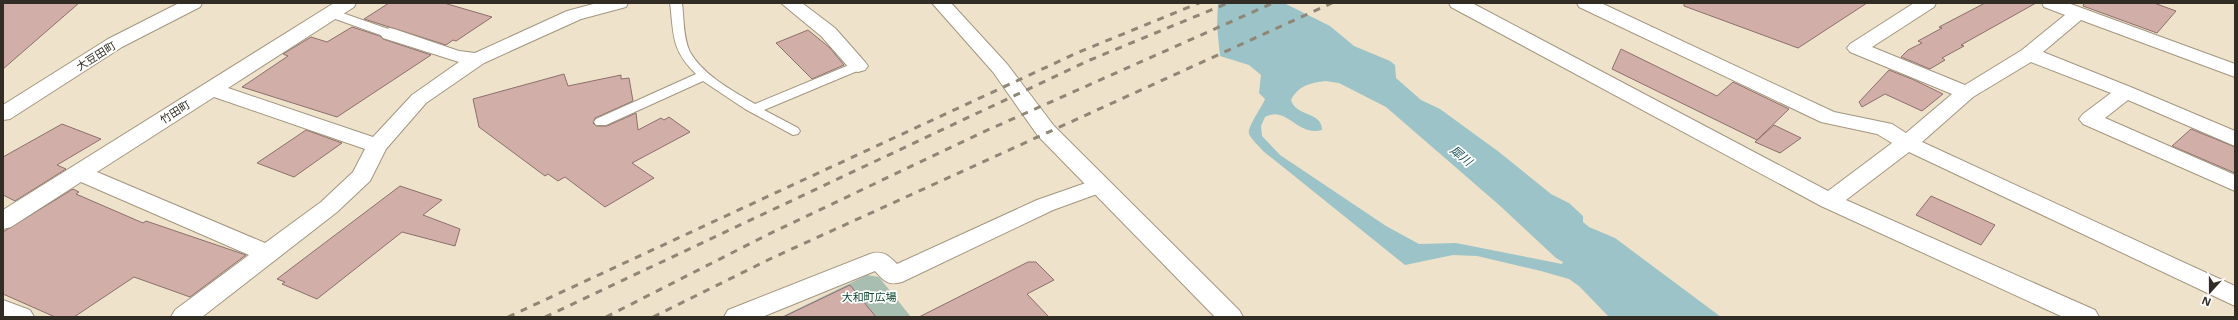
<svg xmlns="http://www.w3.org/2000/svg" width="2238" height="320" font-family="'Noto Sans','Noto Sans JP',sans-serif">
	<rect width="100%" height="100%" fill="#efe2ca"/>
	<!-- green -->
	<polygon fill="#a8beb1" points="867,275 879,277 911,317 781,317"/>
	<!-- water -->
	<path fill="#9bc3c8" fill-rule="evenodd" d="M1218,3H1284L1330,26L1354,46L1390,61L1395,65L1396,78L1421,100L1440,109L1499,152L1551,194L1569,203L1583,216V222L1589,227L1615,238L1721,317H1609L1579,286L1569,279L1541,271L1477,256L1453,255L1405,265L1263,151C1259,146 1252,140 1249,134C1247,127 1262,107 1265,99L1259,93L1261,75L1249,65L1220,56L1217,26ZM1325,81L1339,83L1386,107L1498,204L1556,258L1563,262L1562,264L1456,243L1419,244L1386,226L1280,155L1262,136L1261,126L1265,117C1287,105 1297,137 1322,130C1322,111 1296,117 1291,100C1298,86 1310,83 1325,81Z"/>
	<!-- building -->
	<g fill="#d2aea9" stroke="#8b706c">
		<polygon points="3,3 79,3 3,69"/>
		<polygon points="389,3 444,3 492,17 456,41 453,40 446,45 364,19"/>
		<polygon points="1684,3 1867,3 1798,48 1684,6"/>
		<polygon points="1985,3 2036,3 1961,45 1964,46 1942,58 1945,60 1930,69 1901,57 1908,50 1922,43 1918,41 1942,28 1939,27"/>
		<polygon points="2084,3 2154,3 2176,11 2157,33 2083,6"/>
		<polygon points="352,27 380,36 383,39 431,55 337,117 242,87 288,56 283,54 311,37 327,42"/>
		<polygon points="808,30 830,48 844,65 812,79 776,43"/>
		<polygon points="1621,49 1717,96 1733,82 1789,109 1757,140 1612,69"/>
		<polygon points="1889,70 1912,79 1943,94 1922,111 1885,94 1862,107 1859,102"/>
		<polygon points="564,74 568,86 621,75 621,79 629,78 633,101 595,118 593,123 596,126 607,126 636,113 638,130 661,118 664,120 669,117 690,132 632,163 654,178 605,207 565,177 558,181 548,174 545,176 479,127 473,99"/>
		<polygon points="62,124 101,139 57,165 66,169 15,201 3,195 3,157"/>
		<polygon points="1774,125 1801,138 1780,153 1755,142"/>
		<polygon points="2191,129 2235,147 2235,173 2172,146"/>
		<polygon points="306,130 342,143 294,177 257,163"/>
		<polygon points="400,186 442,200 423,215 460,229 455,246 402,232 317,299 282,284 285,282 277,279"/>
		<polygon points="73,189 79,192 76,194 143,223 146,221 246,255 190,297 134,277 74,317 55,317 3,294 3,232"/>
		<polygon points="1931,196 1980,218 1995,225 1981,245 1916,215"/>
		<polygon points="1028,262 1036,262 1054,280 1027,294 1049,317 919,317"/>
		<polygon points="850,285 876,317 783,317"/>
	</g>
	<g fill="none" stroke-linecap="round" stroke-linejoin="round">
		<defs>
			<g id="lane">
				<path d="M670,3H682C684,18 683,38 690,52C703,75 733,91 755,104L854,63H862L864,66L862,69L764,110L798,128L800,131L798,134L793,135L745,109L703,81L606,125H596L594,122L596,119L696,74C671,50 674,35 670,3Z"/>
				<polygon points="331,9 394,31 396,34 390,38 386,37 327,16 325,13"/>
			</g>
			<g id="street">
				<polygon points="179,3 202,3 200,7 122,47 10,119 3,120 3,105 108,39"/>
				<path d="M334,3H356L354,7L228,88L373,137L412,95L459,62L383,38L380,34L383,30L390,28L397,30L459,51L475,53L567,11L597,3H628L626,7L581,19L484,63L426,103L386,149L370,181L337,212L202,317H171L175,310L249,255L81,182L11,227L3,229V210ZM214,97L365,149L353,172L321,202L265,243L97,172Z"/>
				<polygon points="781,3 802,3 835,28 865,62 868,66 865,70 858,72 851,70 821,36"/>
				<polygon points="1449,3 1472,3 1828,191 1892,143 1877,134 1821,122 1579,7 1577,3 1601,3 1834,112 1892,124 1906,133 1952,94 1850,52 1847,48 1850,44 1914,3 1936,3 1934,7 1872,47 1965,85 2022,50 2065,15 2044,7 2042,3 2068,3 2235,64 2235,77 2081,20 2043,52 2133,88 2235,131 2235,146 2128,100 2105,118 2235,175 2235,191 2083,124 2079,119 2083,114 2111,93 2031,62 1973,97 1922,142 2235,286 2235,306 1909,152 1846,200 2095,310 2099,317 2063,317 1821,206 1451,7"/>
				<path d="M1100,178L1108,180L1111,185L1108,190L1053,210L902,282C888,286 884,281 875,271L762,317H724L728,310L870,254C883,250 888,255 897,264L1037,200Z"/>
				<polygon points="3,300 30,310 34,317 3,317"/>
			</g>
			<polygon id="secondary" points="932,3 951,3 1007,64 1054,126 1239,310 1243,317 1215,317 1038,136 993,72"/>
		</defs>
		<!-- lane casing -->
		<use href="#lane" stroke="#a39680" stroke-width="2"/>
		<!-- street casing -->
		<use href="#street" stroke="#a39680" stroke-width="2"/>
		<!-- secondary casing -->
		<use href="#secondary" stroke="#a39680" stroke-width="2"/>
		<!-- lane -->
		<use href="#lane" fill="#fff" fill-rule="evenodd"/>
		<!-- street -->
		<use href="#street" fill="#fff" fill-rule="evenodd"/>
		<!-- secondary -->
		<use href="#secondary" fill="#fff" fill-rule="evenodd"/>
		<!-- rail -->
		<g stroke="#8f8676" stroke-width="3" stroke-dasharray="7 7" stroke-linecap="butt">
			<polyline points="508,317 1079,52 1199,3"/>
			<polyline points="545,317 1090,60 1228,3"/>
			<polyline points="606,317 767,235 981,133 1273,3"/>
			<polyline points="653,317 772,258 1332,3"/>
		</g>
	</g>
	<g text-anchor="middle" stroke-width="3.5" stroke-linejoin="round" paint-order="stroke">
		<!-- street labels -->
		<g font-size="11" fill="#322d24" stroke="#fff">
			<text transform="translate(96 56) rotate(-32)" y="4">大豆田町</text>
			<text transform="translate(175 112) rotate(-32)" y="4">竹田町</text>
		</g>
		<!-- park labels -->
		<g font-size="11" fill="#104a32" stroke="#fff">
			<text x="869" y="301">大和町広場</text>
		</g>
		<!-- water labels -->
		<g font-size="12" font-style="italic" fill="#1a5359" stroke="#fff">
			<text transform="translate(1461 156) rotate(39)" y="4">犀川</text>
		</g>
	</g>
	<!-- border -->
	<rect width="2238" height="320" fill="none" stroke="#322d24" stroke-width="8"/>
	<!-- north arrow -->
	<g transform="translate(2210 292) rotate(201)" stroke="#ffffff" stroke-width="3" paint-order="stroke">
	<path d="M0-3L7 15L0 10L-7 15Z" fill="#322d24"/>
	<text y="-6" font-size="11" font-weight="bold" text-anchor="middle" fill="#322d24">N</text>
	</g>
</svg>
